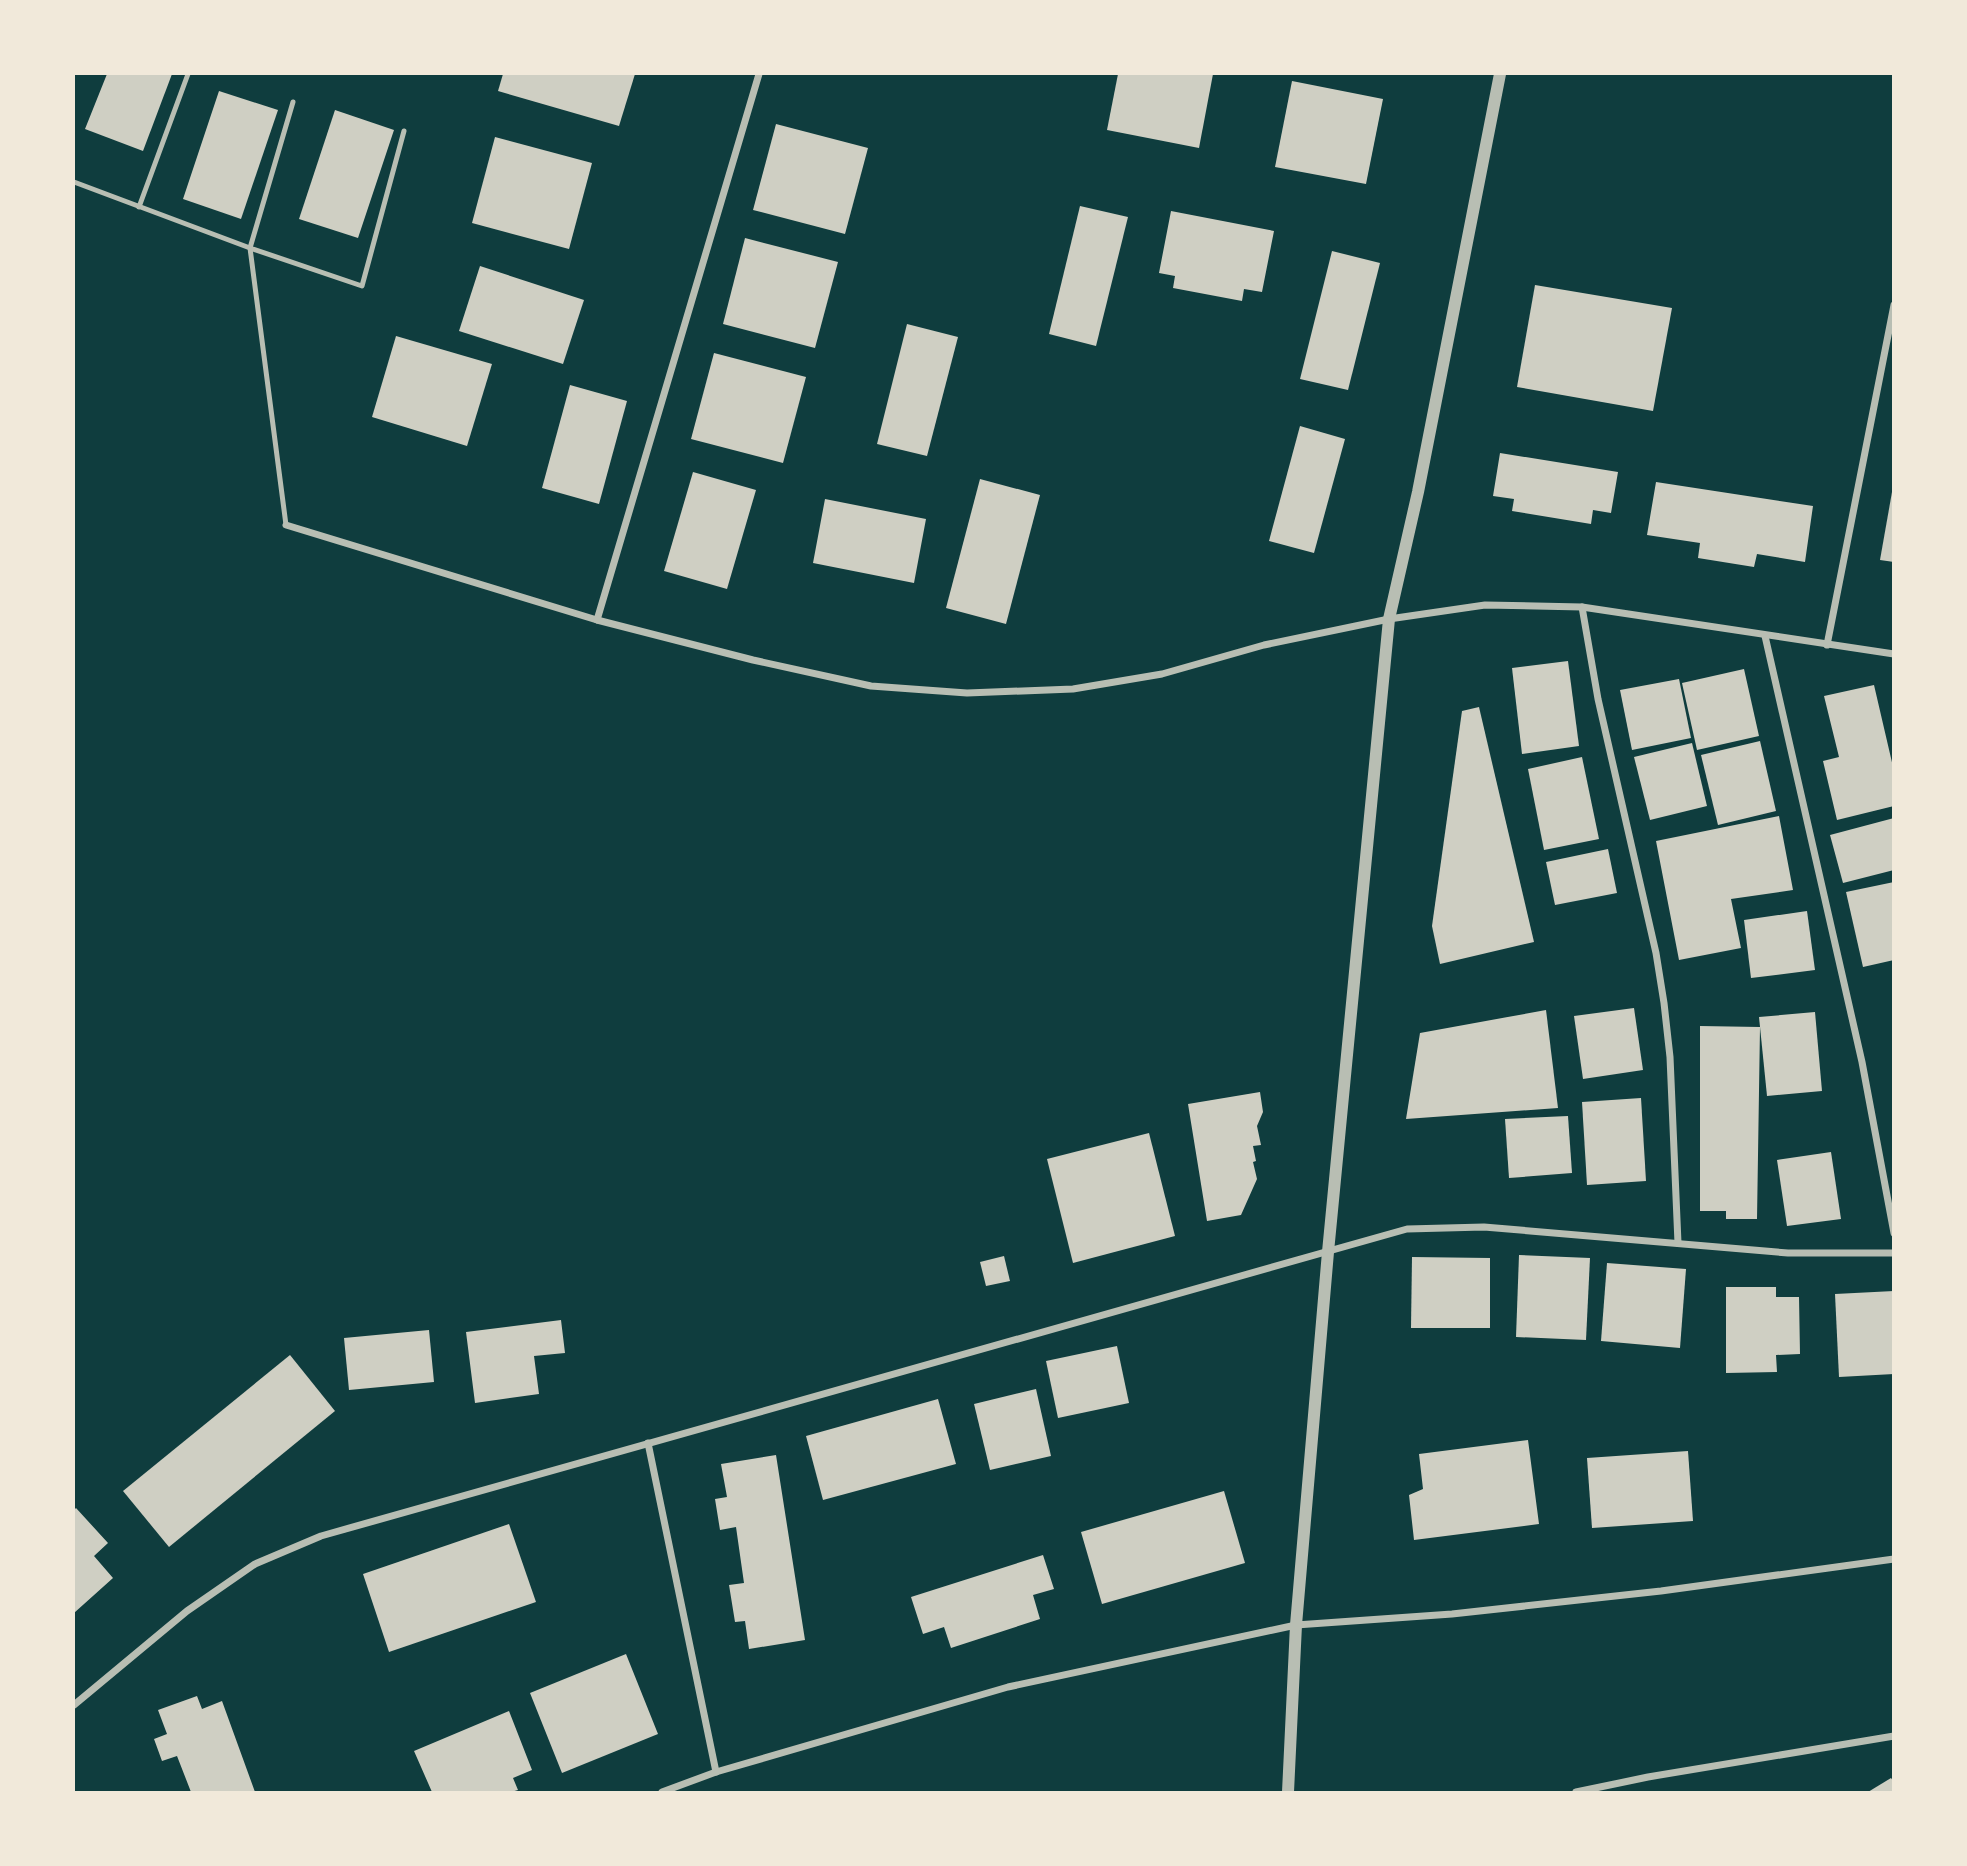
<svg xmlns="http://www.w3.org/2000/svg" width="1967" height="1866" font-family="Quicksand,sans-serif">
	<rect width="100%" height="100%" fill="#0f3d3e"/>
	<!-- building -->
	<g fill="#cfcfc3">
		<polygon points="107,74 172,74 143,151 85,129"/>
		<polygon points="503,74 635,74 619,126 498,91"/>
		<polygon points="1118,74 1213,74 1199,148 1107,130"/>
		<polygon points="1292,81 1383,99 1366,184 1275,167"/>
		<polygon points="219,91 278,110 241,219 183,199"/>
		<polygon points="335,110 394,130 358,238 299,219"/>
		<polygon points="776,124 868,148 845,234 753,210"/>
		<polygon points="495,137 592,163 569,249 472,223"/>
		<polygon points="1080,206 1128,217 1096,346 1049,334"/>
		<polygon points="1171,211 1274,231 1262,292 1244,289 1242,301 1173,288 1175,276 1159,273"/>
		<polygon points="745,238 838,262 815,348 723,324"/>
		<polygon points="1332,251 1380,263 1348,390 1300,379"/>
		<polygon points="480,266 584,300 563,364 459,331"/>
		<polygon points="1535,285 1672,308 1653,411 1517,387"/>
		<polygon points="907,324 958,337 927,456 877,444"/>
		<polygon points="396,336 492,364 467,446 372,417"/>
		<polygon points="714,353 806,377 783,463 691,439"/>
		<polygon points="570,385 627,401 599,504 542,488"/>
		<polygon points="1300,426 1345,439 1314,553 1269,541"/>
		<polygon points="1500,453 1618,472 1611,513 1593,510 1591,524 1512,511 1514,499 1493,496"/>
		<polygon points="693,472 756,490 727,589 664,571"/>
		<polygon points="980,479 1040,495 1006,624 946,608"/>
		<polygon points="1656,482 1813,506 1805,562 1757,554 1754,567 1698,558 1700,543 1647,535"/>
		<polygon points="1892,492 1894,492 1894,562 1880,560"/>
		<polygon points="825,499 926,519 914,583 813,563"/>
		<polygon points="1568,661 1579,746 1522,754 1512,668"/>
		<polygon points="1744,669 1759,736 1697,750 1682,683"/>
		<polygon points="1679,679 1691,738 1632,750 1620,690"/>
		<polygon points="1874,685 1894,771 1894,806 1837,820 1823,761 1839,757 1824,696"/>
		<polygon points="1479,707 1534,942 1440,964 1432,926 1462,711"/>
		<polygon points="1760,741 1776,811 1718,825 1701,755"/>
		<polygon points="1692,743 1707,806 1650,820 1634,757"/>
		<polygon points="1582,757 1599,839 1544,850 1528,769"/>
		<polygon points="1779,816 1793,890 1731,899 1741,948 1679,960 1656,841"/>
		<polygon points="1894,818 1894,870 1843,883 1830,835"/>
		<polygon points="1608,849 1617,893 1555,905 1546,862"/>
		<polygon points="1894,882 1894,960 1863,967 1846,892"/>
		<polygon points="1807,911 1815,970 1751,978 1744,920"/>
		<polygon points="1634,1008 1643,1070 1583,1079 1574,1016"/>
		<polygon points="1546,1010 1558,1108 1406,1119 1420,1033"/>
		<polygon points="1815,1012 1822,1091 1767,1096 1759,1017"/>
		<polygon points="1700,1026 1760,1027 1757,1219 1726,1219 1726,1211 1700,1211"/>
		<polygon points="1260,1092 1263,1112 1257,1126 1261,1145 1253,1146 1256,1161 1253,1162 1257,1179 1241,1215 1207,1221 1188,1104"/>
		<polygon points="1641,1098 1646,1181 1587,1185 1582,1102"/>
		<polygon points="1568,1116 1572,1173 1509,1178 1505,1119"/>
		<polygon points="1149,1133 1175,1236 1073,1263 1047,1159"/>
		<polygon points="1831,1152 1841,1219 1787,1226 1777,1160"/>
		<polygon points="1519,1255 1590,1258 1586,1340 1516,1337"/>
		<polygon points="1004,1256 1010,1281 986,1286 980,1262"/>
		<polygon points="1412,1257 1490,1258 1490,1328 1411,1328"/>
		<polygon points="1607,1263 1686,1269 1680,1348 1601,1341"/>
		<polygon points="1726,1287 1776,1287 1776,1297 1799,1297 1800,1354 1776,1355 1777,1372 1726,1373"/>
		<polygon points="1894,1291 1894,1374 1839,1377 1835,1294"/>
		<polygon points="561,1320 565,1353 534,1356 539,1394 475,1403 466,1332"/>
		<polygon points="429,1330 434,1382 349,1390 344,1338"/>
		<polygon points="1117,1346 1129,1403 1058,1418 1046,1361"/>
		<polygon points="290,1355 335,1411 169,1547 123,1491"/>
		<polygon points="1036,1389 1051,1456 990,1470 974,1404"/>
		<polygon points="938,1399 956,1464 823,1500 806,1436"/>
		<polygon points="1528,1440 1539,1524 1414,1540 1409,1495 1423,1489 1419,1454"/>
		<polygon points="1688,1451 1693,1521 1592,1528 1587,1458"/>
		<polygon points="776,1455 805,1640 749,1649 745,1621 735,1622 729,1585 744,1583 736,1527 720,1530 715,1499 727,1497 721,1464"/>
		<polygon points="1224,1491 1245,1563 1102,1604 1081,1532"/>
		<polygon points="76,1508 108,1543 94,1556 113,1578 74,1613 74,1510"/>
		<polygon points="509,1524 536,1602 389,1652 363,1574"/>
		<polygon points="1043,1555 1054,1589 1033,1595 1040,1619 951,1648 944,1627 923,1634 911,1597"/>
		<polygon points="626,1654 658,1734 562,1773 530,1693"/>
		<polygon points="197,1696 202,1709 222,1701 255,1792 191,1792 177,1756 162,1761 154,1739 167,1734 158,1710"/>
		<polygon points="509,1711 532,1770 513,1778 518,1790 511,1792 432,1792 414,1751"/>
		<polygon points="1891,1778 1894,1782 1894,1792 1868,1792"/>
	</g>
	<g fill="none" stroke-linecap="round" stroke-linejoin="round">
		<!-- service -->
		<g stroke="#b8beb3" stroke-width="5">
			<polyline points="293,102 250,248 362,286 404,131"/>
			<polyline points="74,182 250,248 286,525"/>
			<polyline points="139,207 188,74"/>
		</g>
		<!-- minor -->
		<g stroke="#b8beb3" stroke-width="7">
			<polyline points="286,525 597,620 753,660 871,686 967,693 1073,689 1162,674 1264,645 1389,619 1485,605 1582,607 1894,654"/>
			<polyline points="1582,607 1598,699 1656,953 1664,1003 1670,1057 1678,1243"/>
			<polyline points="597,620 759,74"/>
			<polyline points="1765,636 1862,1062 1894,1233"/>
			<polyline points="1827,645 1894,305"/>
			<polyline points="648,1443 716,1772"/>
			<polyline points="74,1705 187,1611 255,1564 321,1536 1407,1229 1484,1227 1788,1253 1894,1253"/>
			<polyline points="662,1792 716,1772 1008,1687 1296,1625 1452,1614 1661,1591 1894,1559"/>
			<polyline points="1576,1792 1648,1777 1894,1736"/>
		</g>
		<!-- tertiary -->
		<polyline stroke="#b8beb3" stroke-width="12" points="1288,1792 1296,1625 1328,1252 1389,619 1418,492 1500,74"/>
	</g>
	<!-- border -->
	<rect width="1967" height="1866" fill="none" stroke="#f1e9da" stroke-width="150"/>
</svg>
